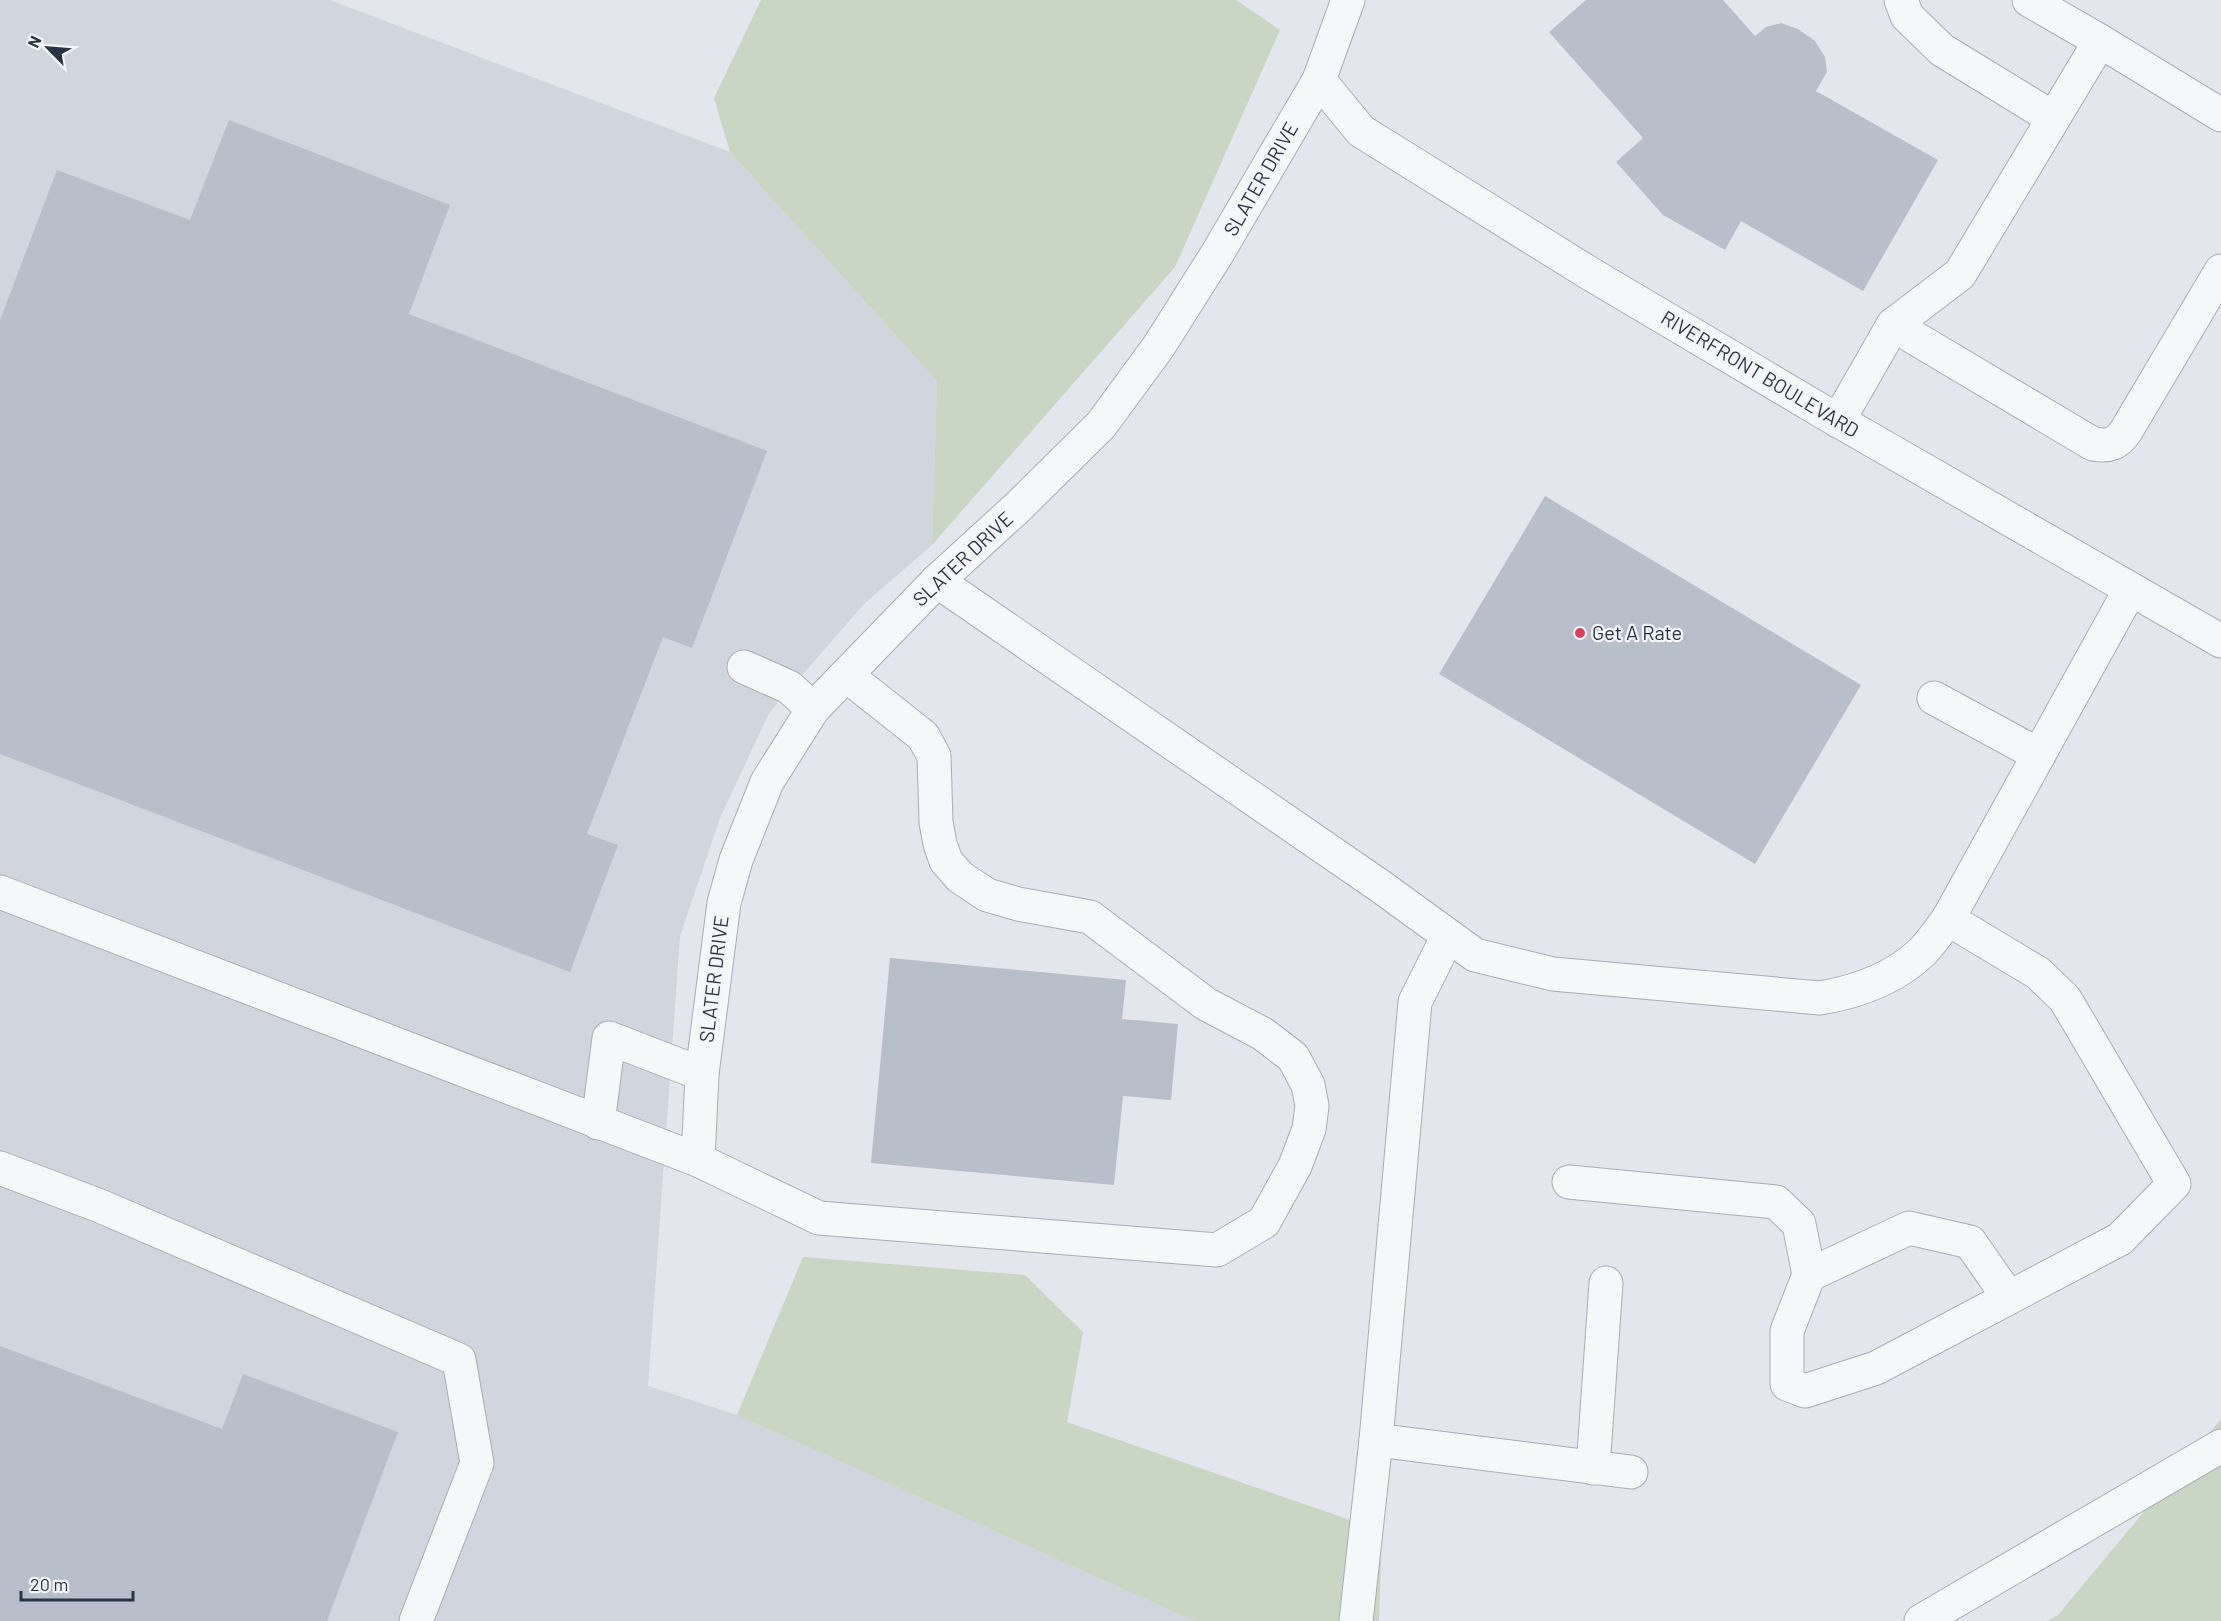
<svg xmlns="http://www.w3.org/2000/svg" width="2221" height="1621" font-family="Barlow,sans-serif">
	<rect width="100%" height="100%" fill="#e3e6ec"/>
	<!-- built -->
	<polygon fill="#d0d5de" points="0,0 330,0 730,152 937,381 932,545 864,604 769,713 720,818 680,936 648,1386 737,1415 1194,1621 0,1621"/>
	<!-- green -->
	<g fill="#c8d6c3">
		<polygon points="761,0 1236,0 1280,30 1175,267 932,545 937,381 730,152 714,98"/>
		<polygon points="803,1257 1025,1275 1083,1332 1067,1422 1382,1531 1379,1621 1194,1621 737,1415"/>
		<polygon points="2221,1419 2221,1621 2047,1621 2058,1615"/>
	</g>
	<!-- building -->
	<g fill="#b9bfca">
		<polygon points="1586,0 1723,0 1755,36 1766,27 1781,23 1798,29 1815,41 1825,57 1827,72 1816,91 1938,160 1863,291 1741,221 1725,250 1663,215 1616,162 1643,138 1549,32"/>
		<polygon points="229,120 450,205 409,314 767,451 692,648 663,637 587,834 618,845 570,972 0,754 0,320 57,170 190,220"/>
		<polygon points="1545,496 1861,685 1755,864 1439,674"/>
		<polygon points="890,958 1126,980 1122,1019 1178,1024 1171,1100 1123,1096 1114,1185 871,1163"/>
		<polygon points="0,1346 222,1429 243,1374 398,1432 327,1621 0,1621"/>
	</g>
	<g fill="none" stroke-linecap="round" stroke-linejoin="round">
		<defs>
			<g id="minor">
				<polyline points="1901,0 1907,16 1942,50 2053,118"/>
				<polyline points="2029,0 2100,41"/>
				<polyline points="1319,80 1361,131 1589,273 1825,413 2221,641"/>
				<path d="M1893,325L2093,444C2109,447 2117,444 2126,431L2221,271"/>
				<polyline points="1838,421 1893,325 1960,274 2100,41 2221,115"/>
				<path d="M937,581L1380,886L1475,955L1553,974L1820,998C1856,992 1894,979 1922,952C1931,943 1940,930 1948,919L2130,590"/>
				<polyline points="744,667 789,687 813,709"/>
				<polyline points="1934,698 2039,755"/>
				<polyline points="0,892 698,1160 819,1218 1217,1250 1264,1222 1295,1166 1309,1129 1312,1106 1308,1085 1293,1057 1263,1034 1206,1004 1090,917 1018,904 987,895 960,877 946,861 940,844 936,822 934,756 923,736 846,675"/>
				<polyline points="1948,919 2038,973 2065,999 2174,1184 2120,1239 1876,1368 1805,1391 1787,1384 1787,1331 1809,1275 1909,1228 1970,1242 2009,1298"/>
				<polyline points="598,1123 609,1038 702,1074"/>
				<polyline points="698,1160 702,1074 724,903 736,860 767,782 813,709 937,581 1018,507 1101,425 1159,346 1217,254 1319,80 1348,0"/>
				<polyline points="0,1168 100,1206 459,1360 477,1463 416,1621"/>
				<polyline points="1569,1182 1776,1202 1799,1224 1809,1275"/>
				<polyline points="1376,1440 1631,1472"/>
				<polyline points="1593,1468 1606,1283"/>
				<polyline points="1356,1621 1376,1440 1415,1002 1448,936"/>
				<polyline points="1921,1621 2221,1446"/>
			</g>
		</defs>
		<!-- minor casing -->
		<use href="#minor" stroke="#a7adb7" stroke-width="35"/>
		<!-- minor -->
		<use href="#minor" stroke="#f6f7f9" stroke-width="33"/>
	</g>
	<!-- markers -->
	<circle fill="#d6425b" stroke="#f3f5f9" stroke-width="2" cx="1580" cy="633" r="6"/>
	<g text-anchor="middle" stroke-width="4.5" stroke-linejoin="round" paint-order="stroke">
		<!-- street labels -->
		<g font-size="20" fill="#293445" stroke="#f3f5f9">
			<text transform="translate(1261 179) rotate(-60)" y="7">SLATER DRIVE</text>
			<text transform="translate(1760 374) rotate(31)" y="7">RIVERFRONT BOULEVARD</text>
			<text transform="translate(963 559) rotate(-43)" y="7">SLATER DRIVE</text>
			<text transform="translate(714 979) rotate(-83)" y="7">SLATER DRIVE</text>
		</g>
		<!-- poi labels -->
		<g font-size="20" fill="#293445" stroke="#f3f5f9" text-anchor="start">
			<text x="1592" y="640">Get A Rate</text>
		</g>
	</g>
	<!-- north arrow -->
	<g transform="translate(48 48) rotate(295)" stroke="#f3f5f9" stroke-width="4.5" paint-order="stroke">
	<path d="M0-4.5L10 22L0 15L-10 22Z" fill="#293445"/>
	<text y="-9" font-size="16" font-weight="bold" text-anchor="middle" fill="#293445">N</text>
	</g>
	<!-- scale -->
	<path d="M21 1591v9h112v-9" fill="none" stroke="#293445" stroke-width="3"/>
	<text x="30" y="1591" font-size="18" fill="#293445" stroke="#f3f5f9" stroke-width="4.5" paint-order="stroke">20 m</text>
</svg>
